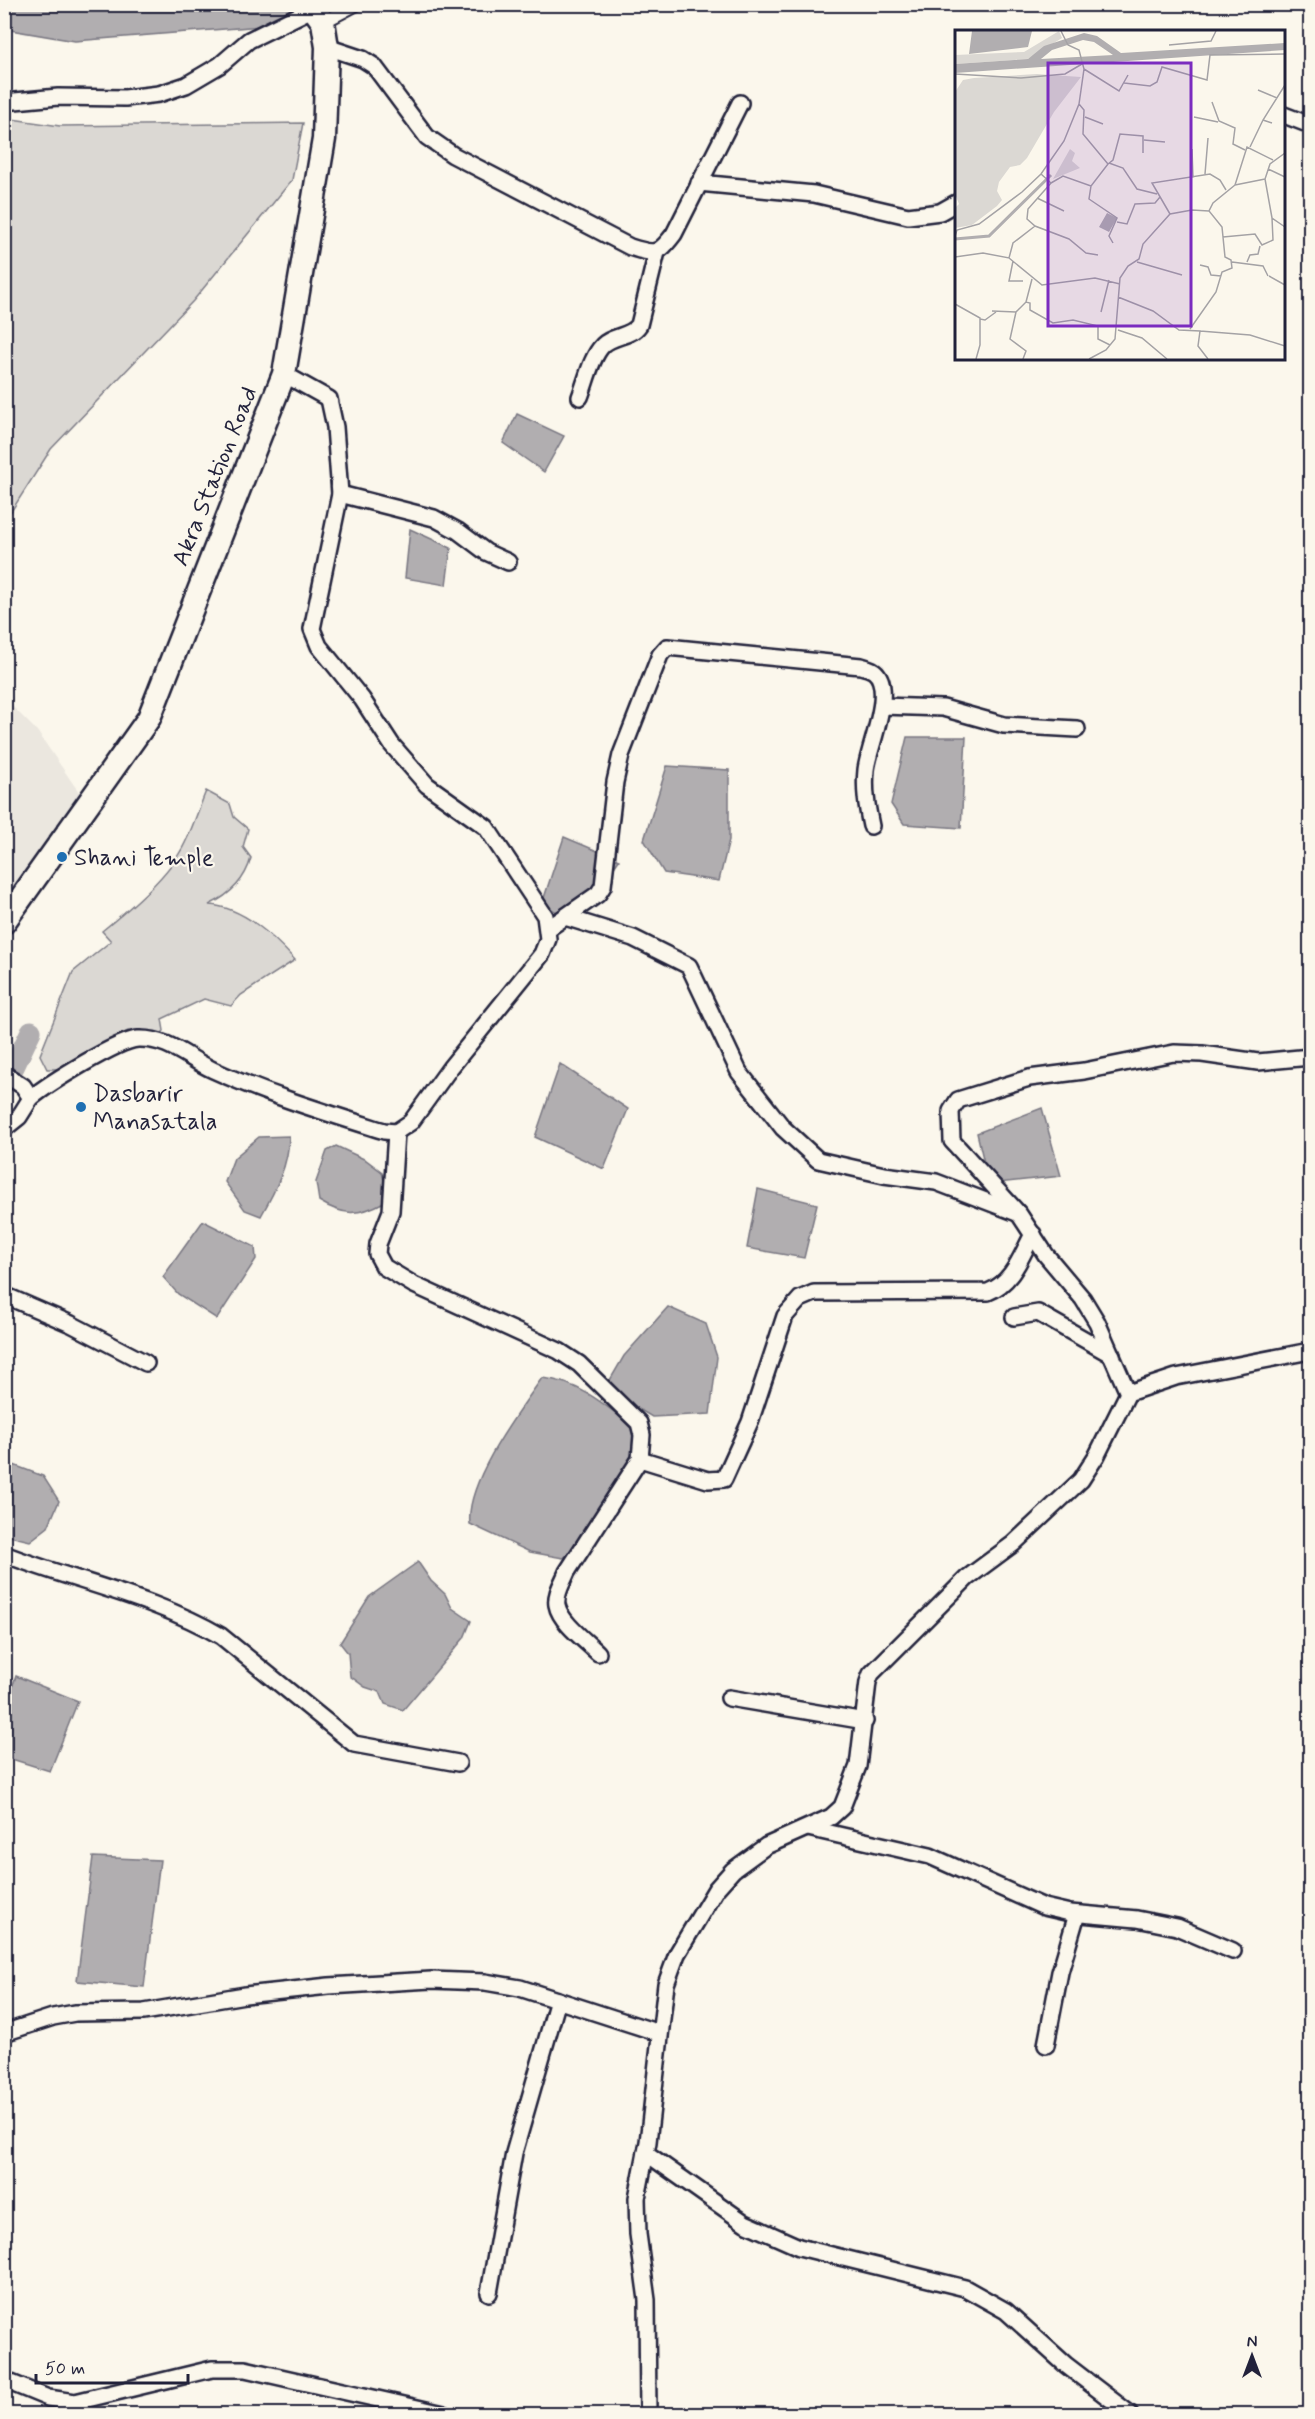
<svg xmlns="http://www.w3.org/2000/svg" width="1315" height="2419" font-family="Mynerve,sans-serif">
	<rect width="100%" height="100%" fill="#fbf7ec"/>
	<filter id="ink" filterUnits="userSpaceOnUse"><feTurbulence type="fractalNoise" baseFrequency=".0167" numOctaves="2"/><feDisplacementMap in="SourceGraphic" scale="12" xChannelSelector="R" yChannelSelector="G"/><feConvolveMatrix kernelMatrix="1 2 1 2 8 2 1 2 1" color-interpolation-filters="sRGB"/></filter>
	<g filter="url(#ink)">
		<!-- built -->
		<polygon fill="#ebe7df" points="4,698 37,731 85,801 4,910"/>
		<!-- green -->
		<g fill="#dbd8d3" stroke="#7e7d87" stroke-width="1.5">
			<polygon points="5,118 60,126 303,123 292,180 193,301 51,449 5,521"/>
			<path d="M206,791L230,804L234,817L248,829L243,847L251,858C245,881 230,895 209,905C243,907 273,936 295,960L241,995L231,1006L204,999L162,1019L164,1031L157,1038L128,1031L97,1046L62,1069H47L40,1055L73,972L111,941L102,931C129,909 170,875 185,843C193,827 199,808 206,791Z"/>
		</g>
		<!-- water -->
		<g fill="#b1aeb0" stroke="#787681" stroke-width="1.5">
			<polygon points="4,5 309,5 262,26 75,41 5,29"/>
			<polygon points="517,414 564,436 544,472 503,443"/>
			<polygon points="410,529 451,548 446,585 405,578"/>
			<polygon points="907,737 966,737 961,828 904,824 891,804"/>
			<polygon points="667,766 729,770 729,840 719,881 664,873 644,840"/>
			<polygon points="564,837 619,860 577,923 542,904"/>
			<polygon points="560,1064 628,1109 604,1169 535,1137"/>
			<polygon points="1042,1108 1061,1176 989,1184 977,1133"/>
			<path d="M289,1136C289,1165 275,1191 261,1216L245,1210L225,1182L234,1158L259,1137Z"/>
			<path d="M336,1146L366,1160L382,1172L386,1190L384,1202C359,1216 343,1216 319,1201L316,1182L327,1151Z"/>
			<polygon points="758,1189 817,1204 804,1258 747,1248"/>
			<polygon points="203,1221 255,1247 256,1259 217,1319 178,1294 163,1277"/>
			<polygon points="668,1307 706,1324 717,1357 710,1414 652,1417 617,1396 610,1380 624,1356"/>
			<path d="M542,1378C579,1381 608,1407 637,1430L633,1463L581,1547L563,1558L530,1552L470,1524C465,1483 518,1412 542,1378Z"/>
			<polygon points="11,1464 43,1476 59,1501 48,1527 30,1541 5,1535 5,1472"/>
			<polygon points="418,1562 431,1581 445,1594 452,1608 471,1621 464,1638 403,1710 385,1704 380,1692 365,1687 350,1676 348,1653 340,1643 369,1597"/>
			<polygon points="16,1676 78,1701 50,1771 5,1757 5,1707"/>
			<polygon points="93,1857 160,1860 144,1987 77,1981"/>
		</g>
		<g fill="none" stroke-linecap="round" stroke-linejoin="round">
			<!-- canal -->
			<polyline stroke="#b1aeb0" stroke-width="21" points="4,1078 14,1067 31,1031"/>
			<defs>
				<polyline id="pedestrian" points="323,22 357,4"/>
				<g id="minor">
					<path d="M327,47L363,59L374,66L427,137L453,155L630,247C655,255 658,255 674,234L740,103"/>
					<polyline points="4,102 58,97 125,98 159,94 186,85 220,65 249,40 312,9"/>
					<polyline points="1284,115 1310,125"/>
					<polyline points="699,183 814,194 908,216 940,212 956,203"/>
					<path d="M580,397C586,382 591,357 603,345C613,335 631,337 639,325L657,252"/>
					<polyline points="340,494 434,518 458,531 486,552 508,562"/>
					<polyline points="882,706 943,708 1004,725 1077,729"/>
					<polyline points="565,917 633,938 689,966 739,1072 783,1128 818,1160 884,1175 936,1182 1017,1213"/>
					<path d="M549,928L598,894L603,886L615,782L621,755L660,655L667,647L861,666C865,667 871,669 874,671C896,688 868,748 866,770C864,790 867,807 871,826"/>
					<polyline points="4,1074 23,1086 31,1098 19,1117 4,1129"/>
					<path d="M31,1098C48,1084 118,1040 138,1039C169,1038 187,1058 213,1070C268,1095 327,1113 384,1131L396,1132L411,1122L450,1068L542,954L548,939L545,916L486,827L427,785L392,745L362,699L319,646L312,629L340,494L335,427L329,399L284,374"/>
					<path d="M396,1132L391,1211L378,1244L377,1254L384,1267L414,1285L559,1351L579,1364L639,1423L642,1435L640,1459L567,1572C563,1582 555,1594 557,1605C560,1622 586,1641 598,1653"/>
					<polyline points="4,1295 71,1324 146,1363"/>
					<polyline points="1014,1317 1038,1313 1112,1355"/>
					<polyline points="1128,1393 1097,1322 1083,1299 1046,1255 1019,1214 952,1141 951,1111 958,1100 1029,1078 1084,1071 1174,1053 1202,1054 1258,1062 1310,1057"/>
					<path d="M640,1459L708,1480L724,1479L750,1422L785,1316L800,1299L814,1293L988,1292C1013,1282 1021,1256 1033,1234"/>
					<path d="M4,1554C76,1582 154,1597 221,1636L354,1744L458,1763"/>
					<polyline points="729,1698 865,1721"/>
					<polyline points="808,1828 930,1856 1044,1907 1070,1913 1137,1919 1177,1927 1233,1951"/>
					<polyline points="4,2033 53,2017 75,2013 144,2012 245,1995 329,1986 431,1980 485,1982 520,1988 659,2033"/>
					<polyline points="1046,2045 1060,1972 1077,1914"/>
					<polyline points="646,2153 745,2223 799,2247 965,2288 1006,2311 1066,2365 1130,2414"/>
					<polyline points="489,2293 514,2153 558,2000"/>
					<polyline points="4,2380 48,2398 75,2402 212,2369 245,2369 444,2414"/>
					<polyline points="648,2414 647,2300 638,2234 637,2198 648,2142 666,1984 677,1954 716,1889 733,1870 766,1846 831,1817 842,1807 858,1766 868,1682 871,1674 967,1578 1013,1544 1081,1480 1097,1455 1128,1393 1176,1377 1310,1351"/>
				</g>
				<polyline id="secondary" points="4,922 149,718 284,374 324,139 327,47 323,22 310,4"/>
			</defs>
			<!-- pedestrian casing -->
			<use href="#pedestrian" stroke="#22223b" stroke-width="16"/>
			<!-- minor casing -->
			<use href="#minor" stroke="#22223b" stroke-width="20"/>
			<!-- secondary casing -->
			<use href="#secondary" stroke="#22223b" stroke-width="27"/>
			<!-- pedestrian -->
			<use href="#pedestrian" stroke="#fbf7ec" stroke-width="12"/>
			<!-- minor -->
			<use href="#minor" stroke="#fbf7ec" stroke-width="15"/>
			<!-- secondary -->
			<use href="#secondary" stroke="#fbf7ec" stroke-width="22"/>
		</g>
	</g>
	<!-- markers -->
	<g fill="#1f6fb2" stroke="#fbf7ec" stroke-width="2">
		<circle cx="62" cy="857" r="6"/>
		<circle cx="81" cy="1107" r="6"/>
	</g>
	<g text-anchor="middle" stroke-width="4.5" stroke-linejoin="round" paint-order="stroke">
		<!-- street labels -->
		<g font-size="24" fill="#22223b" stroke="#fbf7ec">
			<text transform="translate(214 476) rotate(-68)" y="8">Akra Station Road</text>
		</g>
		<!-- poi labels -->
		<g font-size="24" fill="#22223b" stroke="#fbf7ec" text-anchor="start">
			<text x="74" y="865">Shani Temple</text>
			<text x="93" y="1101">Dasbarir<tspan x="93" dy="28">Manasatala</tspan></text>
		</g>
	</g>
	<!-- overview -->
	<g transform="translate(955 30)">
		<rect width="330" height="330" fill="#fbf7ec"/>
		<path d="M104,1L107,8L73,29L0,34V25L69,22ZM82,44L126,47L99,82L72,128L65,135L55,137L44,152L42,161L47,170L42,176L17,195L0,198V178L4,174L0,164V62L8,50L19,48ZM115,119L120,123L117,131L125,138L98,149Z" fill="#dbd8d3"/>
		<path d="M17,1H77L73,17L14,24ZM129,3L142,6L166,23L330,13V20L0,43V34L73,29L89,16ZM128,10L139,12L158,25L86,29L97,20ZM152,183L162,188L154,202L144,197Z" fill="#b1aeb0" fill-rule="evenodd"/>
		<path fill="none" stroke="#b1aeb0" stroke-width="3" d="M0,209L34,206L96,145"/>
		<path fill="none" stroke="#a4a2a5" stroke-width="1.5" d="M214,15L256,11L261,1M129,39L164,61L173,45M0,44L66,48L110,44L127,34M169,53L195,56L202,52L207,37L252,50L255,25L330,24M303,60L322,68M257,72L264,91L280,98L278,114L290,120M124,74L129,80L128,104L153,134L136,156L134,169L162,188L154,206L158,213M130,87L148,94M239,87L263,92M317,93L308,90L330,55M189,110L210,112M295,117L308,90M237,119L238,148M330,123L315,134L310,149L317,188L330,197M154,133L168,138L182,159L202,164M153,134L158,130L165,104L188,106V123M313,139L330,147M86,144L96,153L73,179L72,189L80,196L114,209L131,223L143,225M250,144L253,108M310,149L280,155L292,117L318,130M96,153L108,146L136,156M82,168L109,181M215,184L197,153L255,144L265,150L271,160M162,192L172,194L180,174L200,173L205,167M0,206L2,200L24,194L67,162L86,144L109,111L124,74L129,39L124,20L113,15L106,1M268,207L300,204L307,215L318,210L317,188M0,227L28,223L54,228L58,213L80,196M54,228L87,255L140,248L165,254M58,231L54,251H68M182,232L227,245M277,232L308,236L313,246M292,232L295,225L303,224L305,216M245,235L253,237L256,245L266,246M314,246L330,255M163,267L198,281L224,300L245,301L243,316L253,329M71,272L77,249M0,274L25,288V315L21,329M37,281L61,282M146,282L154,250M25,289L30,290L41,282M235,299L261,262L267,242L277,238L276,230L270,227L267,197L254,181L258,173L280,155M163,300L187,308L212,329M245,301L295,305L330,316M68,329L71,321L55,309L61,282L71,272L75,273V280L98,293L118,290L143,296V309L155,315M134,329L151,320L160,309L165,248L173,236L184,229L188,214L215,184L237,180L254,181"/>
		<path fill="#7b2cbf" fill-opacity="0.15" stroke="#7b2cbf" stroke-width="3" d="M93,33H236V296H93Z"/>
		<rect width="330" height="330" fill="none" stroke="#22223b" stroke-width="3"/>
	</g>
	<!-- margin -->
	<rect width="1315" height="2419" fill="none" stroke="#fbf7ec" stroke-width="24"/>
	<rect x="12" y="12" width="1291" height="2395" fill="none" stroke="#22223b" stroke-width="2" filter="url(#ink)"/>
	<!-- north arrow -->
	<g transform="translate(1252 2356)" stroke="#fbf7ec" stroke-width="4.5" paint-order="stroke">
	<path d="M0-4.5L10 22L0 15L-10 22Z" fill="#22223b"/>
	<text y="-9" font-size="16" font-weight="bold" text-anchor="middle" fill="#22223b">N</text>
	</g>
	<!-- scale -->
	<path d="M36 2374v9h152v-9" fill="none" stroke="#22223b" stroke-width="3"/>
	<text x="45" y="2374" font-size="18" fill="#22223b" stroke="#fbf7ec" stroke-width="4.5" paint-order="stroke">50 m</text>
</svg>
